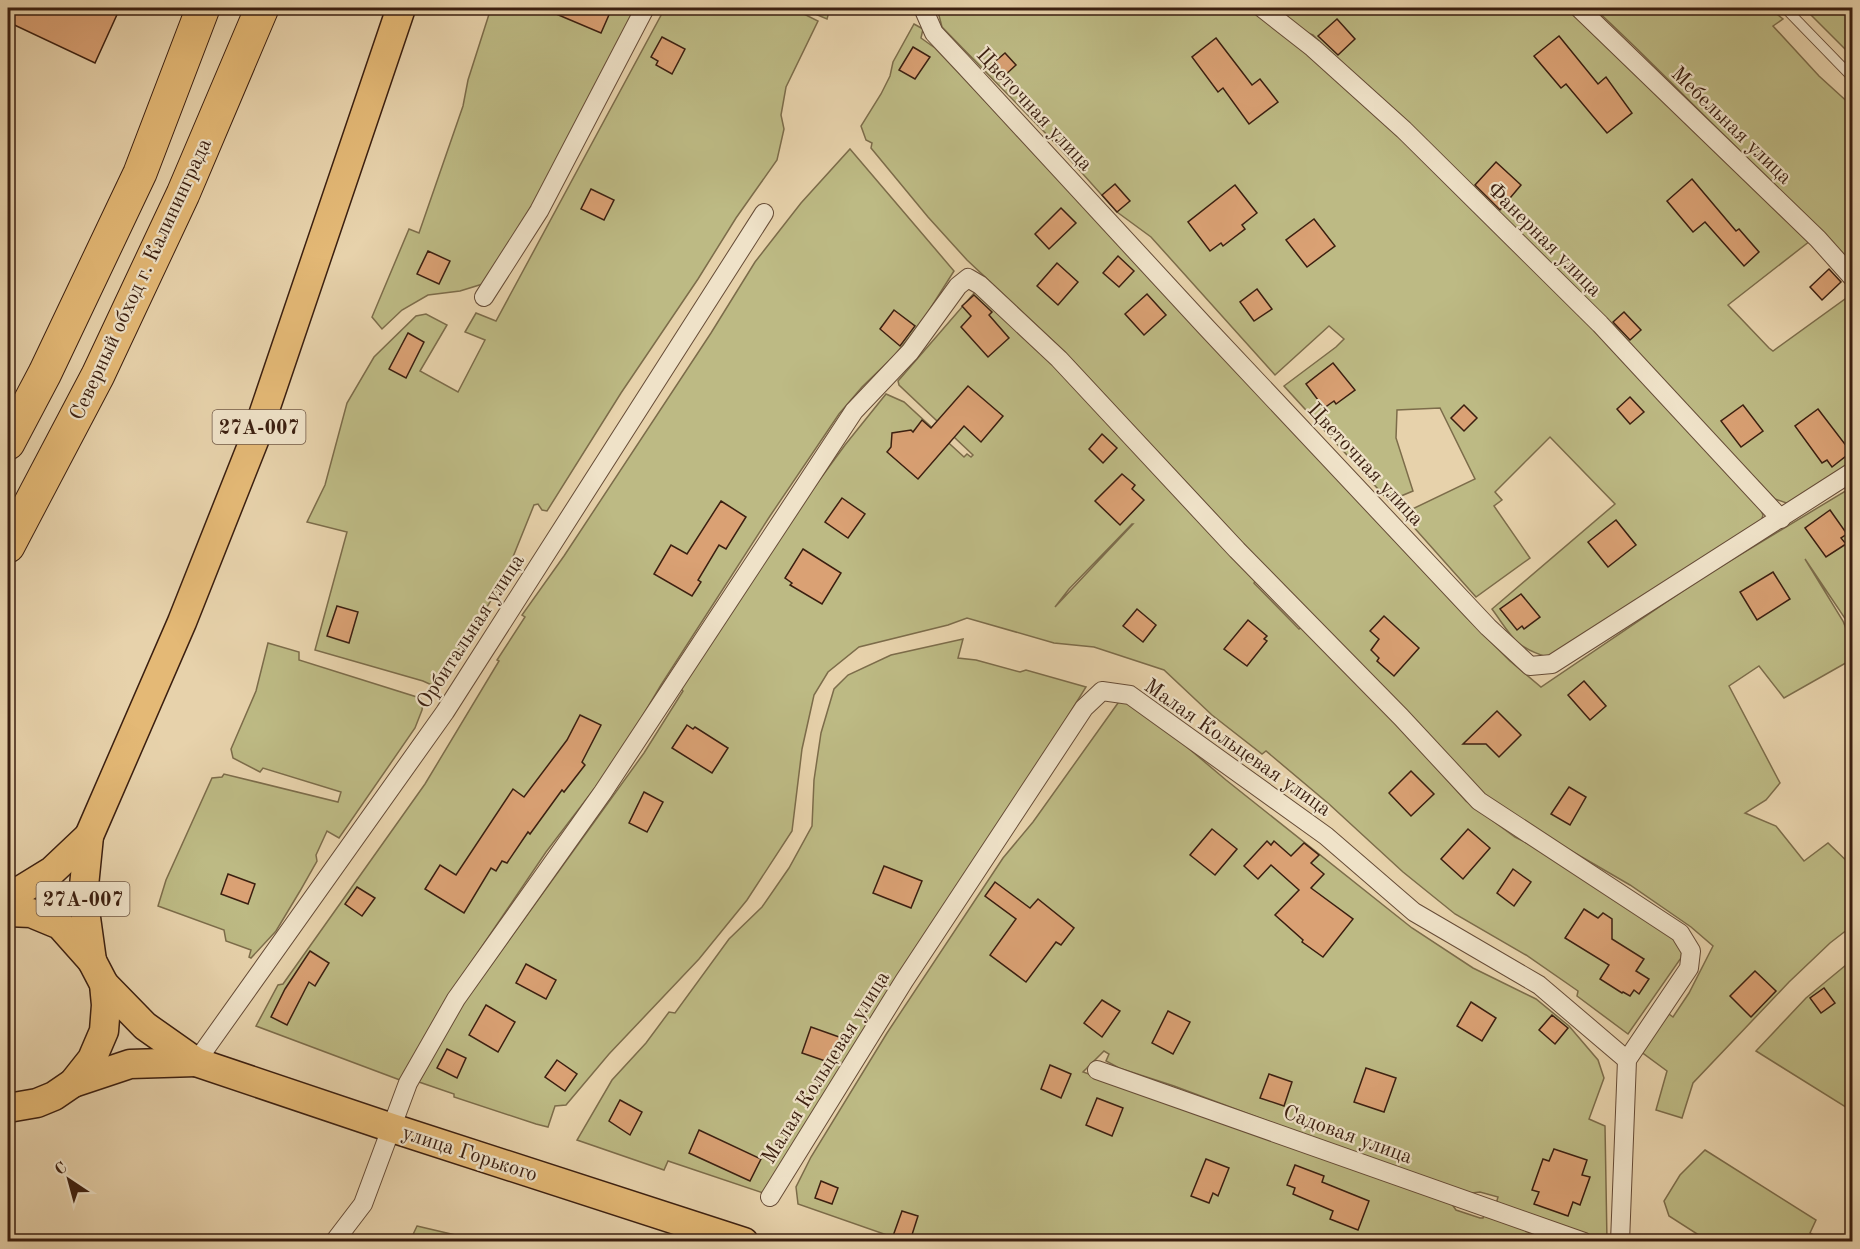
<svg xmlns="http://www.w3.org/2000/svg" width="1860" height="1249" font-family="'Old Standard TT',serif">
	<rect width="100%" height="100%" fill="#e7d2ab"/>
	<filter id="stains"><feTurbulence type="fractalNoise" baseFrequency=".00333" numOctaves="4"/><feColorMatrix values="0 0 0 0 .2 0 0 0 0 .09 0 0 0 0 .02 0 0 0 .5 -.17"/></filter>
	<radialGradient id="worn" r=".72"><stop offset=".6" stop-color="#630" stop-opacity="0"/><stop offset="1" stop-color="#630" stop-opacity=".3"/></radialGradient>
	<!-- green -->
	<g fill="#bdba84" stroke="#7c6c4a" stroke-width="1.5" fill-rule="evenodd">
		<polygon points="491,8 639,8 600,84 489,282 460,291 428,295 402,310 382,329 372,317 409,229 419,233 463,106 468,80"/>
		<polygon points="665,8 830,8 827,19 801,8 800,12 818,21 786,87 781,115 784,129 777,160 736,218 698,279 621,393 547,511 542,510 538,504 534,505 504,579 464,645 453,654 434,686 423,681 315,650 347,532 307,522 325,485 347,403 374,357 416,316 426,314 447,325 420,371 458,392 485,340 465,332 476,313 496,321"/>
		<path d="M937,8H1250L1349,88L1589,325L1760,508L1763,515L1761,522L1547,657C1514,647 1511,635 1492,609L1615,504L1550,437L1495,492L1502,500L1494,506L1530,558L1476,597L1402,514L1475,479L1440,408L1397,410L1396,438L1413,491L1389,501L1284,386L1336,347L1344,339L1329,326L1275,375L1151,237L1117,212L1056,144L942,27Z"/>
		<path d="M1276,8H1570L1620,54L1810,241L1728,305L1769,348L1773,351L1852,294V466L1792,505L1775,499C1625,341 1471,186 1313,35L1305,32Z"/>
		<path d="M1594,8H1769L1783,19L1773,26L1819,76L1852,106V264C1815,221 1772,183 1732,143C1686,98 1641,51 1594,8Z"/>
		<polygon points="1804,8 1852,8 1852,56"/>
		<polygon points="914,24 923,29 921,38 935,48 1002,119 1465,616 1510,661 1541,687 1705,576 1852,487 1852,612 1846,620 1805,559 1843,621 1849,636 1851,660 1784,698 1759,666 1729,686 1780,783 1766,800 1745,813 1776,826 1804,861 1828,843 1852,866 1852,926 1830,943 1789,982 1693,1083 1682,1118 1656,1110 1667,1071 1640,1051 1669,1014 1673,1017 1689,993 1713,946 1691,927 1630,885 1496,807 1292,596 1065,352 967,260 928,217 871,148 872,143 866,140 861,126 881,94 890,76 893,62"/>
		<polygon points="850,149 954,271 923,320 895,355 862,387 839,414 770,516 661,685 617,759 546,852 445,1001 400,1080 256,1026 278,985 283,984 425,784 499,661 497,660 525,617 522,615 564,556 711,333 755,262 801,203"/>
		<path d="M975,292L1050,361L1256,579L1254,583L1299,629L1302,627L1402,730L1466,801L1515,837L1571,866L1674,937L1682,951L1681,958L1628,1034L1577,996L1578,991L1526,955L1455,914L1403,872L1329,804L1266,751L1262,754L1212,715L1164,670L1094,647L1054,643L967,618L948,625L859,647L828,672L814,695L802,749L792,831L747,900L699,959L609,1054L566,1105L555,1106L548,1127L536,1124L454,1097V1094L419,1082L460,1008L644,753L683,691L681,689L785,527L845,445L886,394L904,402L964,457L967,454L971,457L973,455L899,385L898,381ZM1132,524H1133L1055,607L1069,589Z"/>
		<polygon points="963,639 958,658 976,660 1020,672 1026,670 1086,687 769,1195 668,1161 664,1170 577,1140 612,1080 646,1043 669,1012 675,1013 729,939 762,907 789,868 812,826 814,780 821,733 834,689 848,675 891,655"/>
		<polygon points="268,643 299,652 299,660 420,698 423,702 422,710 415,728 339,838 327,831 316,855 317,861 300,891 276,931 251,958 249,957 251,950 226,941 224,930 158,906 166,880 212,778 222,777 224,774 338,802 341,792 263,768 260,772 233,758 231,749 256,691"/>
		<polygon points="1123,696 1129,698 1226,780 1412,928 1473,968 1536,999 1569,1026 1598,1060 1604,1078 1589,1119 1605,1126 1607,1241 1496,1204 1498,1197 1480,1192 1464,1194 1174,1086 1119,1068 1106,1061 1109,1054 1104,1051 1083,1072 1449,1200 1456,1210 1480,1218 1483,1218 1485,1213 1561,1241 904,1241 798,1204 796,1187 811,1157 887,1033 1003,858 1033,822"/>
		<polygon points="1852,960 1852,1111 1756,1051 1806,998"/>
		<polygon points="1705,1150 1816,1220 1810,1233 1824,1241 1708,1241 1669,1216 1664,1201 1680,1175"/>
		<polygon points="417,1226 481,1241 410,1241"/>
	</g>
	<!-- building -->
	<g fill="#daa174" stroke="#3b1f10" stroke-width="1.5">
		<polygon points="8,8 120,8 95,63 8,22"/>
		<polygon points="542,8 612,8 601,33"/>
		<polygon points="1337,19 1355,39 1338,55 1318,36"/>
		<polygon points="1559,36 1598,84 1606,77 1632,113 1607,133 1566,84 1561,88 1534,56"/>
		<polygon points="662,37 685,49 672,74 656,65 658,61 651,57"/>
		<polygon points="1216,38 1252,85 1260,79 1278,102 1249,124 1223,88 1218,92 1192,57"/>
		<polygon points="913,47 930,57 915,79 899,70"/>
		<polygon points="1005,53 1016,65 1002,78 991,65"/>
		<polygon points="1496,162 1521,185 1500,210 1475,185"/>
		<polygon points="1692,179 1736,231 1739,229 1759,252 1744,266 1705,222 1693,232 1667,201"/>
		<polygon points="1115,184 1130,201 1117,212 1102,195"/>
		<polygon points="1235,185 1257,213 1242,225 1245,229 1223,246 1221,243 1210,251 1188,222"/>
		<polygon points="591,189 614,200 604,220 581,209"/>
		<polygon points="1061,208 1076,223 1049,249 1035,234"/>
		<polygon points="1314,219 1335,246 1307,267 1286,240"/>
		<polygon points="428,251 450,261 439,284 417,274"/>
		<polygon points="1118,256 1134,271 1119,287 1103,273"/>
		<polygon points="1057,263 1078,282 1058,305 1037,286"/>
		<polygon points="1829,269 1841,282 1822,300 1810,287"/>
		<polygon points="1257,289 1272,309 1254,321 1240,302"/>
		<polygon points="1147,294 1166,315 1144,335 1125,314"/>
		<polygon points="974,295 992,312 989,315 1009,338 988,357 961,327 971,316 962,306"/>
		<polygon points="894,310 915,326 900,346 880,329"/>
		<polygon points="1624,312 1641,330 1630,340 1613,322"/>
		<polygon points="408,333 424,342 406,378 389,369"/>
		<polygon points="1333,363 1355,390 1336,404 1334,401 1324,408 1306,384"/>
		<polygon points="968,386 1003,416 981,442 964,426 918,479 887,452 891,447 892,433 911,430 913,432 922,420 931,428"/>
		<polygon points="1630,397 1644,412 1630,424 1617,409"/>
		<polygon points="1464,405 1477,418 1464,431 1451,418"/>
		<polygon points="1743,405 1763,431 1741,447 1721,421"/>
		<polygon points="1818,409 1851,452 1832,467 1827,460 1822,463 1795,426"/>
		<polygon points="1102,434 1117,448 1103,463 1089,449"/>
		<polygon points="1122,474 1135,485 1132,489 1144,500 1120,525 1095,501"/>
		<polygon points="842,498 865,514 848,538 825,522"/>
		<polygon points="721,501 746,517 726,549 719,545 698,580 701,582 692,596 654,574 671,545 687,554"/>
		<polygon points="1830,510 1847,534 1841,538 1846,544 1826,557 1805,528"/>
		<polygon points="1616,520 1636,545 1608,567 1588,542"/>
		<polygon points="803,549 841,573 822,604 790,585 792,583 785,578"/>
		<polygon points="1773,572 1790,599 1757,620 1740,592"/>
		<polygon points="1521,594 1540,617 1524,629 1522,626 1517,630 1500,609"/>
		<polygon points="337,606 358,612 349,643 327,636"/>
		<polygon points="1137,609 1156,625 1143,642 1123,626"/>
		<polygon points="1384,616 1419,648 1394,676 1377,661 1379,658 1371,650 1379,639 1370,631"/>
		<polygon points="1248,620 1267,636 1264,639 1267,641 1247,666 1224,649"/>
		<polygon points="1584,681 1606,706 1590,720 1568,695"/>
		<polygon points="1497,711 1521,735 1499,757 1486,744 1463,744"/>
		<polygon points="580,715 601,725 582,762 585,765 564,792 562,790 530,834 528,832 507,863 502,861 496,871 491,868 464,913 425,889 440,865 456,875 513,789 524,797 567,740"/>
		<polygon points="687,725 693,729 695,727 728,748 712,773 672,748"/>
		<polygon points="1411,771 1434,794 1411,816 1389,793"/>
		<polygon points="1569,787 1586,797 1570,825 1551,814"/>
		<polygon points="644,792 663,802 647,832 629,823"/>
		<polygon points="1212,829 1237,849 1215,875 1190,855"/>
		<polygon points="1468,829 1490,848 1463,879 1441,859"/>
		<polygon points="1267,841 1271,845 1274,841 1291,856 1304,843 1319,855 1311,863 1324,874 1311,888 1353,919 1323,957 1302,942 1303,940 1275,915 1299,890 1271,865 1258,879 1244,866"/>
		<polygon points="884,866 922,881 911,908 873,893"/>
		<polygon points="1513,869 1531,882 1514,906 1497,893"/>
		<polygon points="228,874 255,884 248,904 221,894"/>
		<polygon points="995,882 1030,908 1038,899 1074,928 1061,945 1056,942 1026,982 990,955 1016,919 985,896"/>
		<polygon points="357,887 375,898 362,916 345,904"/>
		<polygon points="1584,909 1598,918 1603,913 1612,919 1612,939 1644,959 1636,971 1649,979 1639,994 1634,990 1630,996 1623,992 1622,993 1600,979 1609,965 1565,938"/>
		<polygon points="310,951 329,963 315,986 309,982 287,1025 271,1017 285,989"/>
		<polygon points="526,964 556,980 546,999 516,983"/>
		<polygon points="1755,971 1776,991 1751,1017 1730,996"/>
		<polygon points="1824,988 1835,1003 1821,1013 1810,998"/>
		<polygon points="1102,1000 1120,1011 1102,1037 1084,1023"/>
		<polygon points="1471,1002 1496,1018 1482,1041 1457,1026"/>
		<polygon points="486,1005 515,1022 498,1052 469,1035"/>
		<polygon points="1168,1011 1190,1022 1173,1054 1152,1043"/>
		<polygon points="1552,1015 1568,1028 1555,1044 1539,1030"/>
		<polygon points="811,1027 842,1038 834,1064 802,1053"/>
		<polygon points="447,1049 466,1058 457,1078 437,1068"/>
		<polygon points="557,1060 577,1074 565,1091 545,1077"/>
		<polygon points="1050,1065 1071,1074 1061,1098 1041,1089"/>
		<polygon points="1366,1068 1396,1078 1384,1112 1354,1102"/>
		<polygon points="1269,1074 1292,1082 1284,1106 1260,1098"/>
		<polygon points="1097,1098 1123,1108 1112,1136 1086,1125"/>
		<polygon points="620,1100 642,1112 630,1135 609,1121"/>
		<polygon points="699,1130 761,1159 750,1181 689,1153"/>
		<polygon points="1554,1149 1587,1160 1582,1175 1590,1177 1580,1205 1573,1202 1568,1216 1534,1204 1539,1192 1532,1190 1543,1159 1549,1161"/>
		<polygon points="1206,1159 1229,1168 1218,1196 1213,1193 1209,1203 1191,1196"/>
		<polygon points="1295,1165 1324,1176 1322,1182 1369,1201 1358,1230 1330,1219 1333,1211 1293,1194 1295,1188 1287,1185"/>
		<polygon points="821,1181 838,1188 832,1204 815,1198"/>
		<polygon points="902,1211 918,1216 910,1241 893,1236"/>
	</g>
	<g fill="none" stroke-linecap="round" stroke-linejoin="round">
		<defs>
			<polyline id="lane" points="1785,8 1852,77"/>
			<g id="street">
				<polyline points="923,8 934,33 965,66 1205,326 1488,627 1530,666 1552,664 1852,472"/>
				<polyline points="1262,8 1313,48 1404,130 1600,324 1781,519"/>
				<polyline points="1579,8 1818,239 1852,277"/>
				<polyline points="484,297 539,211 645,8"/>
				<polyline points="196,1062 445,712 764,213"/>
				<polyline points="1097,1070 1584,1242"/>
				<polyline points="770,1197 904,981 1084,708 1102,691 1130,695 1326,836 1414,912 1539,985 1627,1060"/>
				<polyline points="334,1242 363,1204 408,1083 456,999 603,792 854,411 910,352 958,286 968,278 980,285 1059,359 1237,550 1401,717 1479,801 1680,933 1691,951 1689,968 1627,1060 1620,1242"/>
			</g>
			<g id="primary">
				<polyline points="8,898 52,871 89,836"/>
				<polyline points="8,912 31,913 60,925 92,961 104,984 106,1005 104,1031 92,1059 73,1083 54,1096 37,1103 8,1108"/>
				<polyline points="92,961 83,896 89,836 182,622 257,433 401,8"/>
				<polyline points="104,984 145,1026 196,1062 392,1128 744,1242"/>
				<polyline points="73,1083 130,1064 196,1062"/>
			</g>
			<g id="highway">
				<polyline points="8,443 45,373 140,173 203,8"/>
				<polyline points="8,546 98,375 183,194 262,8"/>
			</g>
		</defs>
		<!-- lane casing -->
		<use href="#lane" stroke="#664c37" stroke-width="11"/>
		<!-- street casing -->
		<use href="#street" stroke="#664c37" stroke-width="20"/>
		<!-- primary casing -->
		<use href="#primary" stroke="#3b1f10" stroke-width="31"/>
		<!-- highway casing -->
		<use href="#highway" stroke="#3b1f10" stroke-width="35"/>
		<!-- lane -->
		<use href="#lane" stroke="#efe2c8" stroke-width="9"/>
		<!-- street -->
		<use href="#street" stroke="#efe2c8" stroke-width="18"/>
		<!-- primary -->
		<use href="#primary" stroke="#e4b976" stroke-width="28"/>
		<!-- highway -->
		<use href="#highway" stroke="#e4b976" stroke-width="33"/>
	</g>
	<g text-anchor="middle" stroke-width="4.5" stroke-linejoin="round" paint-order="stroke">
		<!-- shield labels -->
		<g fill="#efe2c8" stroke="#715a47" stroke-width="1.5">
			<rect x="212.5" y="410" width="93" height="34" rx="4.5"/>
			<rect x="36.5" y="882" width="93" height="34" rx="4.5"/>
		</g>
		<g font-size="20" font-weight="bold" fill="#3b1f10">
			<text x="259" y="434">27А-007</text>
			<text x="83" y="906">27А-007</text>
		</g>
		<!-- street labels -->
		<g font-size="21" fill="#3b1f10" stroke="#efe2c8">
			<text transform="translate(1035 109) rotate(47)" y="7">Цветочная улица</text>
			<text transform="translate(1732 125) rotate(44)" y="7">Мебельная улица</text>
			<text transform="translate(1545 239) rotate(45)" y="7">Фанерная улица</text>
			<text transform="translate(140 279) rotate(-65)" y="7">Северный обход г. Калининграда</text>
			<text transform="translate(1366 464) rotate(47)" y="7">Цветочная улица</text>
			<text transform="translate(470 631) rotate(-57)" y="7">Орбитальная улица</text>
			<text transform="translate(1238 747) rotate(35)" y="7">Малая Кольцевая улица</text>
			<text transform="translate(825 1067) rotate(-58)" y="7">Малая Кольцевая улица</text>
			<text transform="translate(1348 1134) rotate(20)" y="7">Садовая улица</text>
			<text transform="translate(470 1153) rotate(18)" y="7">улица Горького</text>
		</g>
	</g>
	<!-- margin -->
	<rect width="1860" height="1249" fill="none" stroke="#e7d2ab" stroke-width="30"/>
	<rect x="9" y="9" width="1842" height="1231" fill="none" stroke="#3b1f10" stroke-width="3"/>
	<rect x="15" y="15" width="1830" height="1219" fill="none" stroke="#3b1f10" stroke-width="1.5"/>
	<!-- north arrow -->
	<g transform="translate(69 1180) rotate(324)" stroke="#efe2c8" stroke-width="4.5" paint-order="stroke">
	<path d="M0-4.5L10 22L0 15L-10 22Z" fill="#3b1f10"/>
	<text y="-9" font-size="16" font-weight="bold" text-anchor="middle" fill="#3b1f10">С</text>
	</g>
	<rect width="100%" height="100%" filter="url(#stains)"/>
	<rect width="100%" height="100%" fill="url(#worn)"/>
</svg>
